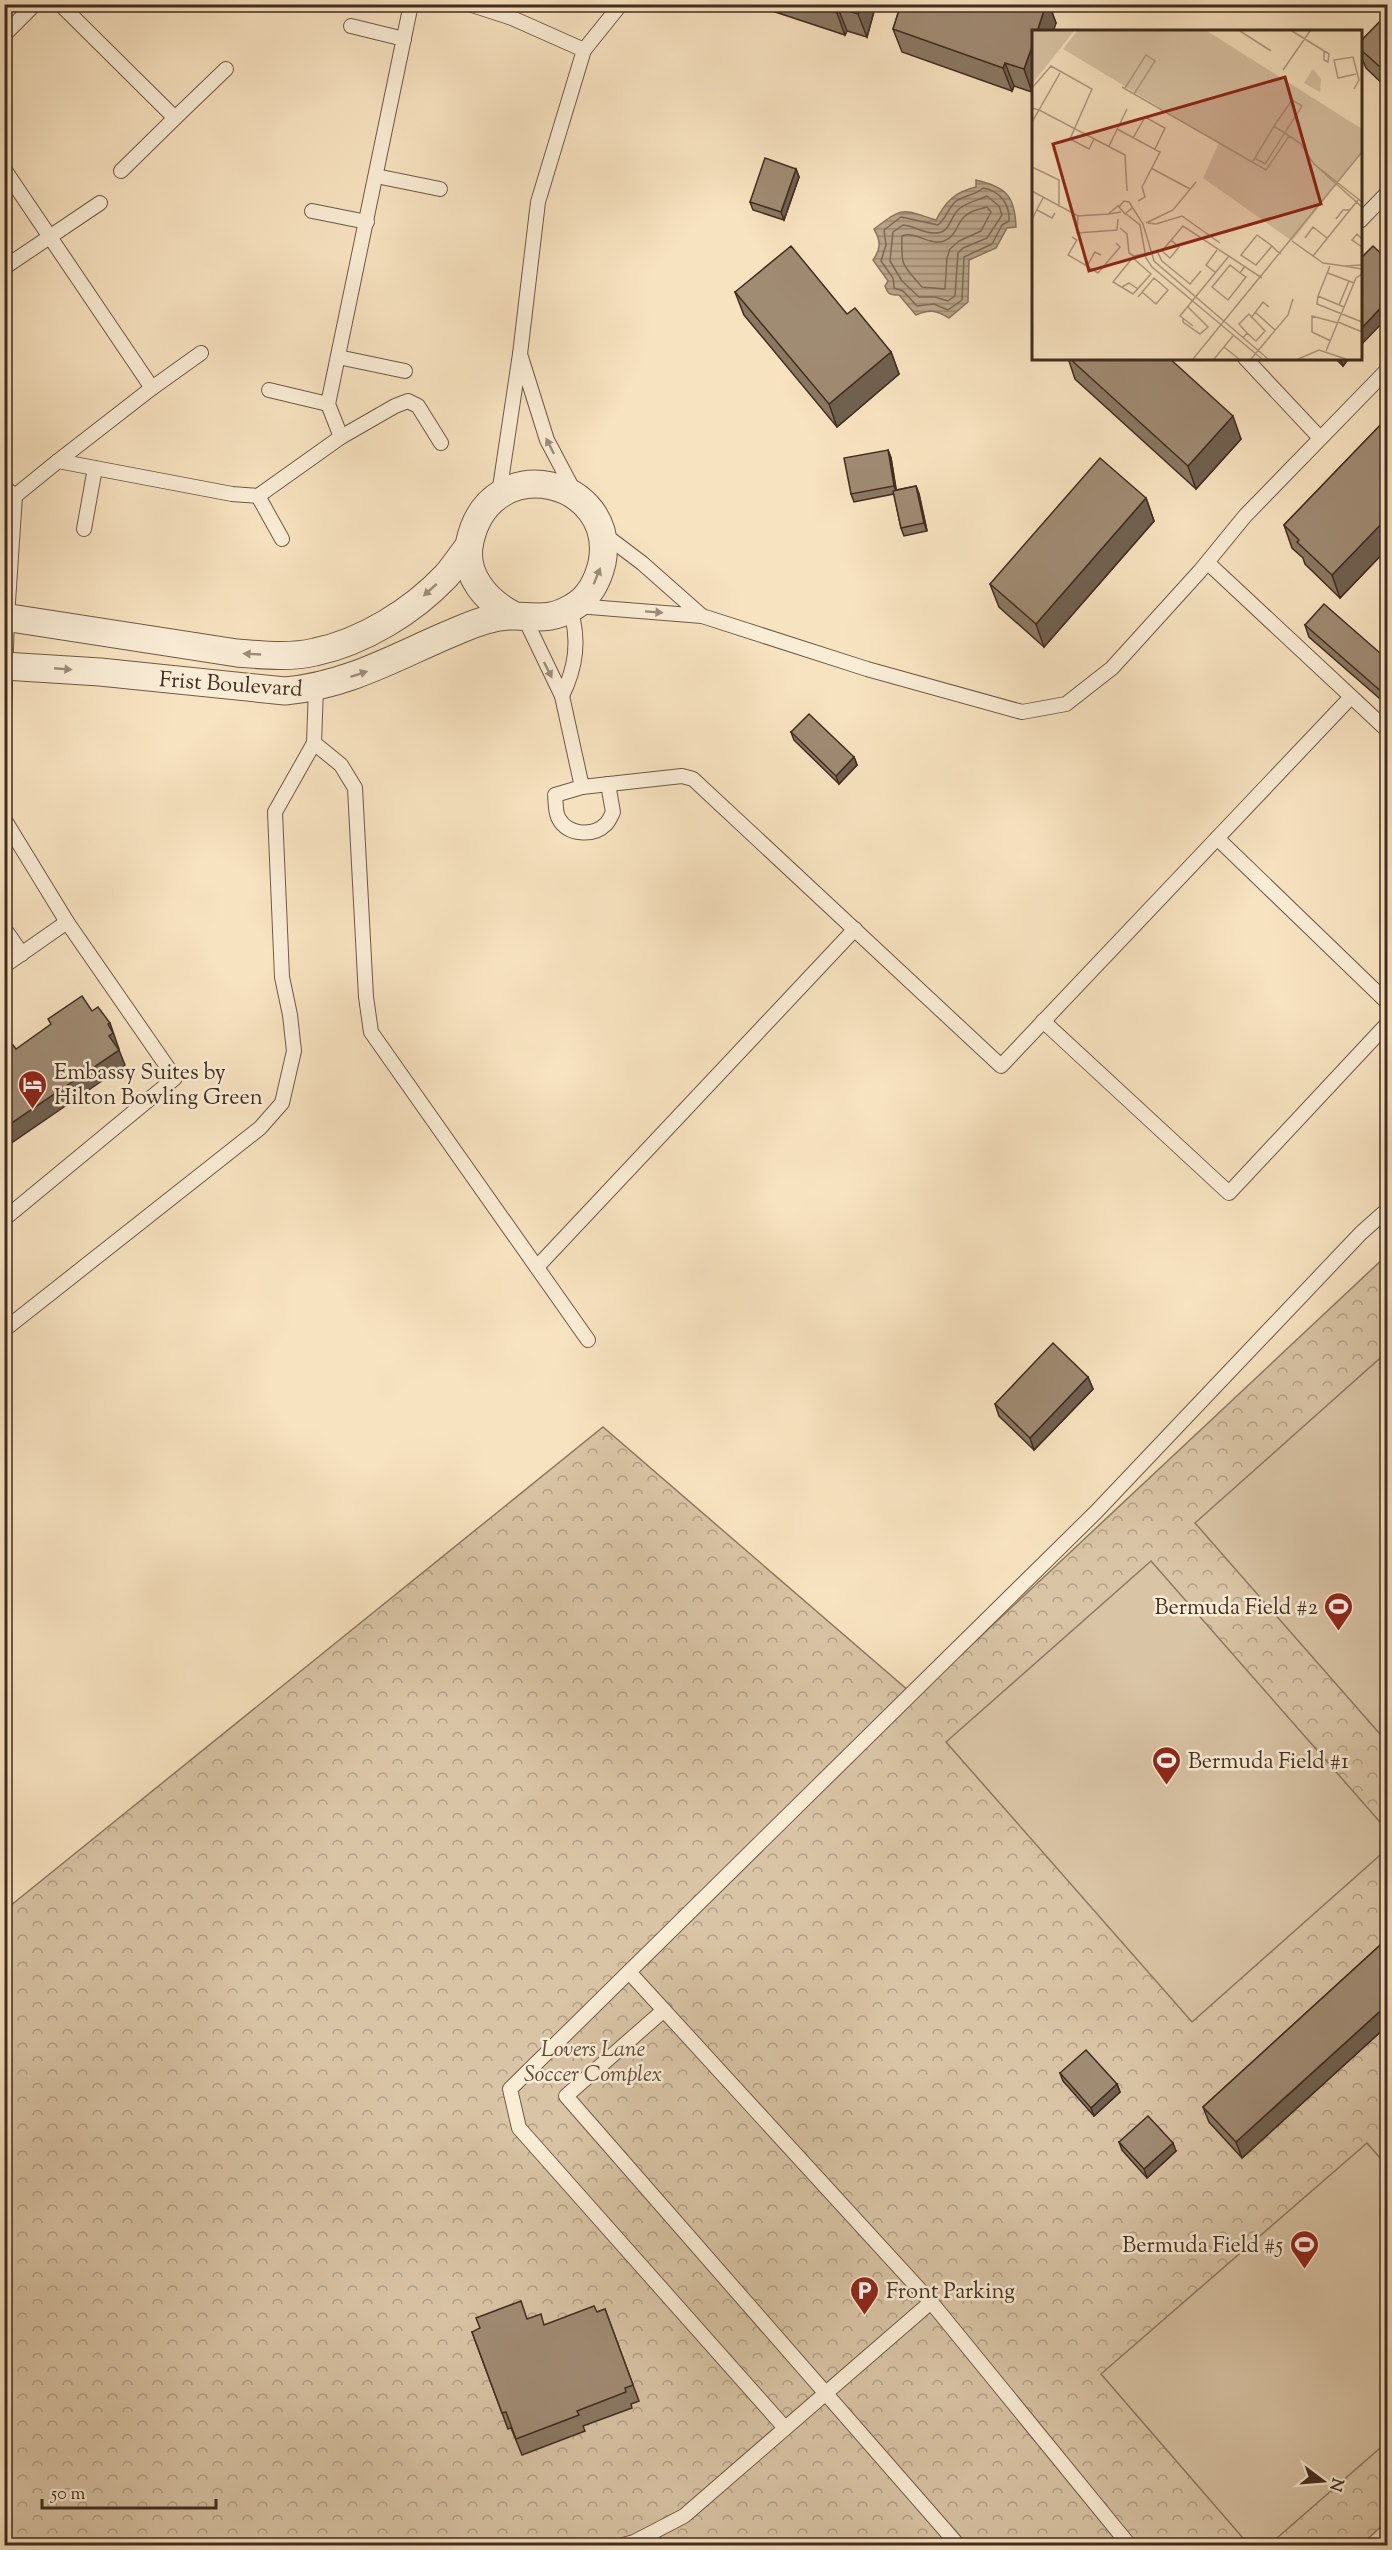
<svg xmlns="http://www.w3.org/2000/svg" width="1392" height="2550" font-family="'Sorts Mill Goudy',serif">
	<defs>
		<pattern id="forest-crowns" width="20" height="18" patternUnits="userSpaceOnUse" patternTransform="scale(1.5)"><rect width="20" height="18" fill="#d9c4a5"/><path d="M2 6a3 3 0 1 1 6 0M12 15a3 3 0 1 1 6 0" fill="none" stroke="#b29f86"/></pattern>
		<pattern id="water-rules" width="6" height="5" patternUnits="userSpaceOnUse" patternTransform="scale(1.5)"><rect width="6" height="5" fill="#baa58a"/><path d="M0 2.5h6" fill="none" stroke="#998770"/></pattern>
	</defs>
	<rect width="100%" height="100%" fill="#f8e3c0"/>
	<filter id="stains"><feTurbulence type="fractalNoise" baseFrequency=".00333" numOctaves="4"/><feColorMatrix values="0 0 0 0 .2 0 0 0 0 .09 0 0 0 0 .02 0 0 0 .5 -.17"/></filter>
	<radialGradient id="worn" r=".72"><stop offset=".6" stop-color="#630" stop-opacity="0"/><stop offset="1" stop-color="#630" stop-opacity=".3"/></radialGradient>
	<!-- forest -->
	<polygon fill="url(#forest-crowns)" stroke="#8d7862" stroke-width="1.5" points="1387,1255 1387,2521 1360,2546 5,2546 5,1910 603,1427 916,1697"/>
	<!-- pitch -->
	<g fill="#d9c4a5" stroke="#8d7862" stroke-width="1.5">
		<polygon points="1387,1352 1387,1742 1195,1523"/>
		<polygon points="1151,1561 1387,1830 1387,1849 1192,2022 946,1742"/>
		<polygon points="1367,2143 1387,2166 1387,2442 1269,2545 1249,2545 1101,2374"/>
	</g>
	<!-- water -->
	<path fill="url(#water-rules)" stroke="#8a7560" stroke-width="1.5" d="M976,180C1006,187 1015,196 1016,227L1007,228L996,248L969,260L968,302L949,318C936,310 929,309 916,315L899,295C891,295 888,295 885,286L888,281L873,260C881,249 881,241 874,229C905,206 900,209 936,220C946,201 955,192 976,187Z"/>
	<g fill="none" stroke-linecap="round" stroke-linejoin="round">
		<!-- shore -->
		<g stroke="#7e6855" stroke-width="1.5">
			<path d="M983,188C1000,191 1010,204 1009,221L1002,225L992,244L964,257L962,300L948,310L934,304L917,306L903,291L894,288L893,278L881,261L886,245L884,230L901,217L938,225C946,219 948,208 956,201C965,195 976,195 983,188Z"/>
			<path d="M987,196L999,206L1002,215L987,238L963,248L958,253L955,296L948,301L935,297H919L902,281L890,261L893,232L903,225C915,226 925,234 936,233C949,233 950,219 957,211C965,202 977,201 987,196Z"/>
			<path d="M987,207L991,212L981,231L959,241L950,249L947,258L945,289L922,287C902,264 901,267 902,236C914,230 929,246 944,241C957,236 956,224 965,216C971,210 980,209 987,207Z"/>
		</g>
		<defs>
			<g id="lane">
				<polyline points="60,4 175,118 121,171"/>
				<polyline points="411,4 328,404 341,437 395,406 408,401 418,406 441,443"/>
				<polyline points="469,4 512,18 584,50"/>
				<polyline points="351,26 404,39"/>
				<polyline points="4,35 35,4"/>
				<polyline points="175,118 226,69"/>
				<polyline points="4,169 152,388 201,353"/>
				<polyline points="376,176 440,189"/>
				<polyline points="312,211 367,222"/>
				<polyline points="1360,221 1388,192"/>
				<polyline points="5,267 100,203"/>
				<polyline points="520,354 538,202 584,50 621,4"/>
				<polyline points="338,357 405,371"/>
				<polyline points="1245,358 1320,438"/>
				<polyline points="269,390 328,404"/>
				<polyline points="58,461 152,388"/>
				<polyline points="4,487 15,496 7,617 4,711"/>
				<polyline points="499,494 520,354 547,440 575,493"/>
				<polyline points="15,496 58,461 232,494 258,496 341,437"/>
				<polyline points="258,496 282,539"/>
				<polyline points="84,529 95,468"/>
				<polyline points="1208,563 1388,731"/>
				<polyline points="577,606 702,616 642,563 601,532"/>
				<polyline points="702,616 867,669 1022,712 1066,704 1112,668 1200,571 1245,516 1388,369"/>
				<path d="M524,617L562,696C576,667 580,640 570,609"/>
				<polyline points="316,688 314,743 341,765 355,788 366,997 371,1032 588,1340"/>
				<polyline points="562,696 582,787 682,776 693,779 1001,1066 1351,697"/>
				<path d="M582,787L555,795C556,802 555,813 559,819C568,835 593,837 606,824C609,821 611,816 613,812L608,784"/>
				<polyline points="4,819 67,922 175,1078 4,1219"/>
				<polyline points="1217,838 1388,1003"/>
				<polyline points="4,928 22,954"/>
				<polyline points="4,966 67,922"/>
				<polyline points="1043,1021 1229,1193 1388,1023"/>
				<polyline points="537,1267 855,929"/>
				<polyline points="4,1330 260,1128 282,1103 294,1051 290,1015 282,977 275,812 314,743"/>
				<polyline points="629,1972 931,2302 1130,2546"/>
				<polyline points="664,2010 566,2096 959,2546"/>
				<polyline points="785,2428 519,2128 510,2089 1096,1512 1361,1233 1388,1209"/>
				<polyline points="620,2546 634,2542 684,2516 931,2302"/>
			</g>
			<g id="street">
				<path d="M4,617L237,653C262,655 290,658 315,652C363,642 413,611 446,576C454,567 461,556 469,546"/>
				<path d="M4,666L100,672L285,691C351,685 400,654 459,630C477,622 497,615 516,616C539,617 552,620 573,607C589,598 598,580 602,563C618,479 491,448 470,541C462,575 487,602 515,616"/>
			</g>
		</defs>
		<!-- lane casing -->
		<use href="#lane" stroke="#6f5a48" stroke-width="16"/>
		<!-- street casing -->
		<use href="#street" stroke="#6f5a48" stroke-width="29"/>
		<!-- lane -->
		<use href="#lane" stroke="#faedd6" stroke-width="14"/>
		<!-- street -->
		<use href="#street" stroke="#faedd6" stroke-width="27"/>
	</g>
	<!-- wall -->
	<g fill="#8a7863" stroke="#412c20" stroke-width="1.5">
		<polygon points="751,4 876,4 867,37 847,31 845,35"/>
		<polygon points="901,4 1049,4 1056,23 1034,32 1034,88 1032,92 1014,86 1012,91 902,52 893,29"/>
		<polygon points="1388,13 1388,89 1366,68 1360,54 1360,42"/>
		<polygon points="796,169 799,177 784,220 753,210 750,202"/>
		<polygon points="735,292 847,314 891,352 899,374 837,427 744,315"/>
		<polygon points="1068,358 1169,358 1241,439 1196,489 1075,379"/>
		<polygon points="1335,358 1349,358 1343,366"/>
		<polygon points="1388,417 1388,548 1340,598 1305,564 1303,558 1292,548 1284,525"/>
		<polygon points="888,450 891,458 896,490 916,486 919,494 927,531 904,536 901,528 894,494 854,502 851,494"/>
		<polygon points="1146,498 1154,521 1044,647 999,607 990,584"/>
		<polygon points="1305,625 1388,660 1387,705 1309,637"/>
		<polygon points="791,732 854,757 857,765 839,784 794,740"/>
		<polygon points="1088,1377 1093,1389 1034,1450 999,1416 995,1404"/>
		<polygon points="1388,1938 1388,2025 1242,2158 1209,2122 1203,2107"/>
		<polygon points="1060,2073 1117,2084 1120,2092 1094,2116 1063,2081"/>
		<polygon points="1119,2142 1176,2151 1147,2178 1122,2150"/>
		<polygon points="605,2309 639,2401 631,2404 632,2408 583,2426 585,2431 522,2455 511,2428 508,2429 472,2332 544,2325 597,2312"/>
	</g>
	<!-- shaded-wall -->
	<g fill="#706150" stroke="#412c20" stroke-width="1.5">
		<polygon points="861,4 876,4 867,37 858,14"/>
		<polygon points="1046,4 1049,4 1056,23 1053,32 1037,32"/>
		<polygon points="838,8 847,31 845,35 837,13"/>
		<polygon points="1034,41 1034,88 1032,92 1024,69"/>
		<polygon points="1005,63 1014,86 1012,91 1003,68"/>
		<polygon points="796,169 799,177 784,220 781,212"/>
		<polygon points="1388,300 1388,317 1360,346 1360,330"/>
		<polygon points="891,352 899,374 837,427 829,404"/>
		<polygon points="1340,358 1349,358 1343,366"/>
		<polygon points="1233,416 1241,439 1196,489 1188,466"/>
		<polygon points="888,450 891,458 897,494 894,486"/>
		<polygon points="916,486 919,494 927,531 924,523"/>
		<polygon points="1146,498 1154,521 1044,647 1036,624"/>
		<polygon points="1388,517 1388,548 1340,598 1332,575"/>
		<polygon points="1388,688 1388,705 1387,705 1383,693"/>
		<polygon points="854,757 857,765 839,784 836,776"/>
		<polygon points="110,1023 119,1049 115,1052 109,1036 108,1024"/>
		<polygon points="119,1050 125,1065 4,1148 4,1128"/>
		<polygon points="1088,1377 1093,1389 1034,1450 1030,1438"/>
		<polygon points="1388,2004 1388,2025 1242,2158 1236,2142"/>
		<polygon points="1117,2084 1120,2092 1094,2116 1091,2108"/>
		<polygon points="1173,2143 1176,2151 1147,2178 1144,2169"/>
	</g>
	<!-- building -->
	<g fill="#a08b73" stroke="#412c20" stroke-width="1.5">
		<polygon points="812,4 861,4 858,14 838,8 837,13"/>
		<polygon points="901,4 1046,4 1037,32 1034,32 1034,41 1024,69 1005,63 1003,68 893,29"/>
		<polygon points="1388,13 1388,74 1360,49 1360,42"/>
		<polygon points="765,158 796,169 781,212 750,202"/>
		<polygon points="791,246 847,314 855,308 891,352 829,404 735,292"/>
		<polygon points="1373,246 1388,260 1388,300 1360,330 1360,259"/>
		<polygon points="1069,358 1169,358 1233,416 1188,466"/>
		<polygon points="1388,417 1388,517 1332,575 1297,542 1299,540 1284,525"/>
		<polygon points="888,450 894,486 851,494 844,458"/>
		<polygon points="1100,458 1146,498 1036,624 990,584"/>
		<polygon points="916,486 924,523 901,528 893,491"/>
		<polygon points="1324,604 1388,660 1388,688 1383,693 1305,625"/>
		<polygon points="809,714 854,757 836,776 791,732"/>
		<polygon points="82,996 92,1011 98,1007 110,1023 108,1024 113,1033 109,1036 119,1050 4,1128 4,1051 13,1045 16,1049 51,1024 48,1019"/>
		<polygon points="1053,1343 1088,1377 1030,1438 995,1404"/>
		<polygon points="1388,1938 1388,2004 1236,2142 1203,2107"/>
		<polygon points="1086,2050 1117,2084 1091,2108 1060,2073"/>
		<polygon points="1148,2116 1173,2143 1144,2169 1119,2142"/>
		<polygon points="521,2301 527,2319 541,2314 544,2325 594,2306 597,2312 605,2309 633,2385 625,2388 626,2392 577,2411 579,2415 516,2439 506,2412 502,2413 472,2332 480,2328 476,2318"/>
	</g>
	<!-- one-way arrows -->
	<defs><path id="oneway-solid" d="M-6-.8H1V-3.2L6.5 0L1 3.2V.8H-6Z" transform="scale(1.5)"/></defs>
	<g fill="#9e8c7b">
		<use href="#oneway-solid" transform="translate(550 446) rotate(-117)"/>
		<use href="#oneway-solid" transform="translate(597 576) rotate(-68)"/>
		<use href="#oneway-solid" transform="translate(430 590) rotate(138)"/>
		<use href="#oneway-solid" transform="translate(654 612) rotate(4)"/>
		<use href="#oneway-solid" transform="translate(252 654) rotate(-177)"/>
		<use href="#oneway-solid" transform="translate(63 669) rotate(5)"/>
		<use href="#oneway-solid" transform="translate(548 670) rotate(63)"/>
		<use href="#oneway-solid" transform="translate(359 674) rotate(-18)"/>
	</g>
	<!-- icons -->
	<defs>
		<symbol id="hotel-pin" viewBox="-11 -11 22 30"><path d="M0 17L-7.5 6A9.5 9.5 0 1 1 7.5 6Z" fill="#8f2418" stroke="#faedd6"/><path d="M-6-4.5h1.5V1H6V5H4.5V3h-9V5H-6ZM-4 0a1.8 1.8 0 1 1 3.6 0ZM.5 0V-2.5h3Q6-2.5 6 0Z" fill="#fff"/></symbol>
		<symbol id="stadium-pin" viewBox="-11 -11 22 30"><path d="M0 17L-7.5 6A9.5 9.5 0 1 1 7.5 6Z" fill="#8f2418" stroke="#faedd6"/><path d="M0-5a6.5 5 0 1 0 0 10a6.5 5 0 1 0 0-10ZM-3.5-1.8h7v3.6h-7Z" fill="#fff"/></symbol>
		<symbol id="parking-pin" viewBox="-11 -11 22 30"><path d="M0 17L-7.5 6A9.5 9.5 0 1 1 7.5 6Z" fill="#8f2418" stroke="#faedd6"/><path d="M-3.5-5.5H1a3.5 3.5 0 0 1 0 7H-1V5.5H-3.5ZM-1-3.4V-.6H.8a1.4 1.4 0 0 0 0-2.8Z" fill="#fff"/></symbol>
	</defs>
	<g fill-rule="evenodd">
		<use href="#hotel-pin" x="16" y="1068" width="33" height="45"/>
		<use href="#stadium-pin" x="1322" y="1590" width="33" height="45"/>
		<use href="#stadium-pin" x="1150" y="1744" width="33" height="45"/>
		<use href="#stadium-pin" x="1288" y="2228" width="33" height="45"/>
		<use href="#parking-pin" x="848" y="2274" width="33" height="45"/>
	</g>
	<g text-anchor="middle" stroke-width="5" stroke-linejoin="round" paint-order="stroke">
		<!-- street labels -->
		<g font-size="22" fill="#412c20" stroke="#faedd6">
			<text transform="translate(231 683) rotate(4)" y="8">Frist Boulevard</text>
		</g>
		<!-- poi labels -->
		<g font-size="22" fill="#412c20" stroke="#faedd6" text-anchor="start">
			<text x="54" y="1079">Embassy Suites by<tspan x="54" dy="25">Hilton Bowling Green</tspan></text>
			<text x="1318" y="1614" text-anchor="end">Bermuda Field #2</text>
			<text x="1188" y="1768">Bermuda Field #1</text>
			<text x="1283" y="2252" text-anchor="end">Bermuda Field #5</text>
			<text x="886" y="2298">Front Parking</text>
		</g>
		<!-- park labels -->
		<g font-size="22" font-style="italic" fill="#5f4a3b" stroke="#faedd6">
			<text x="593" y="2056">Lovers Lane<tspan x="593" dy="25">Soccer Complex</tspan></text>
		</g>
	</g>
	<!-- overview -->
	<g transform="translate(1032 30)">
		<rect width="330" height="330" fill="#f8e3c0"/>
		<path d="M0,1H42L0,54Z" fill="#d9c4a5"/>
		<path d="M45,1H175L330,99V122L260,211L171,148L187,113L31,19Z" fill="#d9c4a5"/>
		<path d="M51,1H62L73,8L66,19L47,6ZM133,1L145,2L135,18L126,12ZM156,1H168L181,9L162,39L140,25ZM88,4L110,18L91,47L69,33ZM186,12L207,26L188,55L166,41ZM211,30L224,38L210,62L196,53ZM135,32L157,46L138,76L116,62ZM281,39L289,49L288,62L272,53ZM229,41L257,59L244,78L216,60ZM162,48L183,62L164,92L142,78ZM188,65L210,79L191,109L169,95Z" fill="#d9c4a5"/>
		<path fill="none" stroke="#af9a80" stroke-width="1.5" d="M208,1L239,21M260,1L297,24L296,32L292,30V21M251,40L278,1M28,43L7,80L93,125L95,161M90,57L234,140L257,106M0,58L19,36L60,59L38,109L57,119L62,109M93,58L114,25L123,31L102,64M322,59L327,50L321,27L302,30L306,48L324,44M0,78L7,80L0,92M242,96L268,113L282,134M85,99L128,122L110,157L113,167L106,171M101,108L113,87L133,98L123,119M77,116L95,79M220,132L223,128L242,96L260,70L270,76L233,134L223,128M0,137L27,150V177M119,138L158,159M0,161L46,186L76,184M330,172L282,134L330,177M87,175L76,184L89,182M100,178L93,184L87,177L92,171L97,172L111,194L122,231L236,329M5,180L20,188L23,183M94,184L108,195L114,228L120,237L230,329M46,186L45,203L85,200L86,189M0,189L11,168M304,189L311,180H318M114,193L141,180L164,152M116,193L124,194L150,186L188,213M88,198L95,204L97,223L102,226M40,207L45,210L36,225L55,236L63,222L69,225M273,208L281,197L295,208M330,209L325,204L320,210L330,217M260,211L291,233L312,236M240,216L224,235L209,225L225,205L240,216L245,221L249,224M125,221H130L151,196L230,248M130,221L138,228L147,217L139,210M281,226L326,170M101,228L119,244L101,264L81,252L102,226L125,221L130,231L158,254L169,241M330,235L312,236L330,239M55,236L66,243L88,217L84,213M298,236L286,266L312,277M184,243L174,235L185,220M208,243L198,235L180,257L196,270L214,247L208,243L213,236M296,243L322,253M90,257L97,253L106,259M286,266L285,274L330,292M106,267L122,248L136,260L124,274L110,262M307,275L317,251M223,282L243,300M219,288L231,272L237,277M151,289V292L168,304L176,297L156,277M306,292L330,302M161,296L148,286L197,226M211,308L215,303L224,311L233,301L217,284L207,294L215,303M299,311L280,302V286L306,293M192,317L207,329M294,321L324,248L330,244M161,329L330,122M182,329L201,306M219,329L256,285L261,269M266,329L287,320L314,329"/>
		<path fill="#8f2418" fill-opacity="0.15" stroke="#8f2418" stroke-width="3" d="M253,47L289,174L57,241L21,114Z"/>
		<rect width="330" height="330" fill="none" stroke="#412c20" stroke-width="3"/>
	</g>
	<!-- margin -->
	<rect width="1392" height="2550" fill="none" stroke="#f8e3c0" stroke-width="24"/>
	<rect x="6" y="6" width="1380" height="2538" fill="none" stroke="#412c20" stroke-width="3"/>
	<rect x="12" y="12" width="1368" height="2526" fill="none" stroke="#412c20" stroke-width="1.5"/>
	<!-- north arrow -->
	<g transform="translate(1323 2481) rotate(106)" stroke="#faedd6" stroke-width="4.5" paint-order="stroke">
	<path d="M0-4.5L10 22L0 15L-10 22Z" fill="#412c20"/>
	<text y="-9" font-size="16" font-weight="bold" text-anchor="middle" fill="#412c20">N</text>
	</g>
	<!-- scale -->
	<path d="M42 2499v9h174v-9" fill="none" stroke="#412c20" stroke-width="3"/>
	<text x="51" y="2499" font-size="18" fill="#412c20" stroke="#faedd6" stroke-width="4.5" paint-order="stroke">50 m</text>
	<rect width="100%" height="100%" filter="url(#stains)"/>
	<rect width="100%" height="100%" fill="url(#worn)"/>
</svg>
